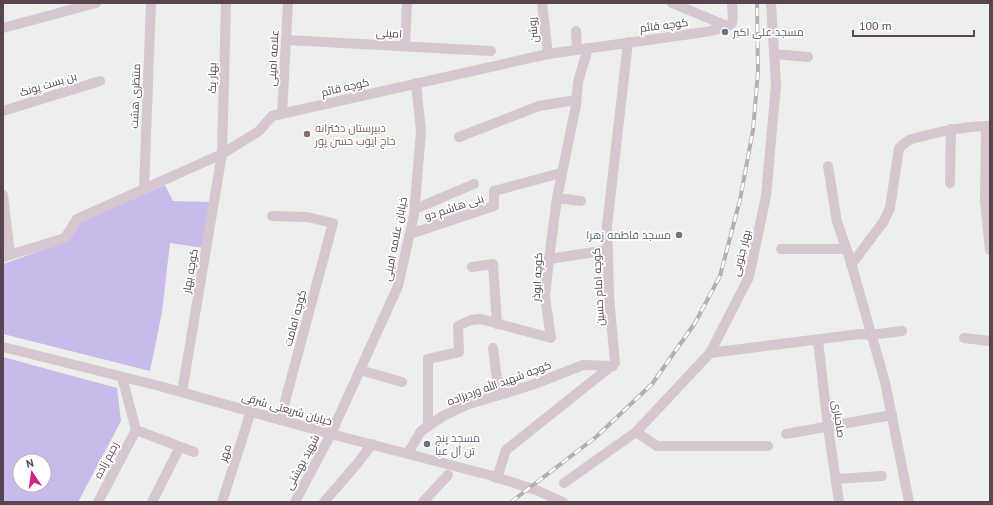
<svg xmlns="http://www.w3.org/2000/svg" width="993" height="505" font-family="'PT Sans',Cairo,sans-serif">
	<rect width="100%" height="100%" fill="#ecefec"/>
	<!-- green -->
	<g fill="#c8bbeb" fill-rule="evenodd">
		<polygon points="165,185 173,201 212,202 205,248 170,243 162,312 150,371 3,334 3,264 68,241 76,224"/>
		<path d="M3,357L117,388L121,421L78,502H3ZM20,461H44V485H20Z"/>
	</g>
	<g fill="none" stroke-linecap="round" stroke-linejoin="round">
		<!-- minor -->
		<g stroke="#d6c6d0" stroke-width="10">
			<polyline points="542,3 548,54"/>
			<polyline points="672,3 727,26"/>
			<polyline points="3,28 96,3"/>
			<polyline points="576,31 577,49"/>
			<polyline points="286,40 491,51"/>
			<polyline points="405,46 407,3"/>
			<polyline points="774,54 808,57"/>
			<polyline points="3,111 100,81"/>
			<polyline points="282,114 288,3"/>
			<polyline points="986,126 985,201 990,250"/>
			<polyline points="459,137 539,106 576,100"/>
			<polyline points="828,166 837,222 849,256 885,382 909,502"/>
			<polyline points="950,183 951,129"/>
			<polyline points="144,189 151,3"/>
			<polyline points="3,195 10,255"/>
			<polyline points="557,198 581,201"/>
			<polyline points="415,209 474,184"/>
			<polyline points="272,216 307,217 333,223 280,420"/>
			<polyline points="410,234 494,206 494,191 561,173"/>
			<polyline points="781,249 846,249"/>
			<path d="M3,257L65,238L77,219L222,154L259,131L272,116L548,54L698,33C705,32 728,29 732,23C734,18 732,8 732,3"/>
			<polyline points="549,259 608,250"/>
			<path d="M851,265L884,221L890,208L899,148C903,145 907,140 912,139C938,132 963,126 990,126"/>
			<polyline points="472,267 493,264 497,324"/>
			<polyline points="964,338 990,341"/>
			<polyline points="818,340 828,427 839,502"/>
			<polyline points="3,347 163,387 331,434 489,475 536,490 563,502"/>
			<polyline points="493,348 499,395"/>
			<polyline points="710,353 860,334 870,335 902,331"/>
			<polyline points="360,370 402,382"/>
			<polyline points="122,377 136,430 194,452"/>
			<polyline points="182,392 222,154 226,3"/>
			<polyline points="428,427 428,359 459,352 458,326 471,320 481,319 551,338 545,297 549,259 557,198 576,105 578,82 588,48"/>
			<polyline points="636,432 657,446 768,446"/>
			<polyline points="786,434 892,415"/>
			<polyline points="408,453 421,431 443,416 466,405 532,385 583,365 613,366"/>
			<polyline points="497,478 506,450 615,363 609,296 607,226 628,42"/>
			<polyline points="836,479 882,476"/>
			<polyline points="564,483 636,432 710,353 749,277 766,196 776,85 771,3"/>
			<polyline points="98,502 136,430"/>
			<polyline points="152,502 180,447"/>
			<polyline points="222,502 251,411"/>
			<polyline points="295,502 331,434 398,286 414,215 421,131 416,83"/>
			<polyline points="324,502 357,464 372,444"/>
			<polyline points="423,502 448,475"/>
		</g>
		<defs>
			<polyline id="rail" points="511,502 596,437 652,384 695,323 720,276 740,200 753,130 758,72 757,3"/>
		</defs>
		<!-- rail casing -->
		<use href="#rail" stroke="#b6aeb2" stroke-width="4"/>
		<!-- rail -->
		<use href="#rail" stroke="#fff" stroke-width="2.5" stroke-dasharray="8" stroke-linecap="butt"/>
	</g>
	<!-- markers -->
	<g fill="#6b7280" stroke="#fff" stroke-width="1.5">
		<circle cx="725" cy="32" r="4"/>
		<circle cx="679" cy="235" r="4"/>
		<circle cx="427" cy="444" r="4"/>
	</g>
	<circle fill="#8d6e63" stroke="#fff" stroke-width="1.5" cx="307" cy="134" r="4"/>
	<g text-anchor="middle" stroke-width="3.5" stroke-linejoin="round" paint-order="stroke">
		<!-- street labels -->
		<g font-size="11" fill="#584551" stroke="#fff">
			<text transform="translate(664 25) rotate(-7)" y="4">کوچه قائم</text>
			<text transform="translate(533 30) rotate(-96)" y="4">روشن</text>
			<text transform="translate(389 33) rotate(3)" y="4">امینی</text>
			<text transform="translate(273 58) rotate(-87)" y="4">علامه امینی</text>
			<text transform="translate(212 78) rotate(-89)" y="4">بهار یک</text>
			<text transform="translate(48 84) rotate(-17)" y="4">بن بست پونک</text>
			<text transform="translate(345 87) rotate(-13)" y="4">کوچه قائم</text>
			<text transform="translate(135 96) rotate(-88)" y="4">منتظری هشت</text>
			<text transform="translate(454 207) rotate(-18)" y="4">بنی هاشم دو</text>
			<text transform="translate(395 239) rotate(-79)" y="4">خیابان علامه امینی</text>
			<text transform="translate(741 253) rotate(-76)" y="4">بهار جنوبی</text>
			<text transform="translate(190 271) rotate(-80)" y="4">کوچه بهار</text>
			<text transform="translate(537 277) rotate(-87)" y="4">کوچه ابوذر</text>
			<text transform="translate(598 287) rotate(-93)" y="4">کوچه امام حسین</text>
			<text transform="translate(295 318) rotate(-75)" y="4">کوچه امامت</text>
			<text transform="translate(499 383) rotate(-20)" y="4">کوچه شهید الله وردیزاده</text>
			<text transform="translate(287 409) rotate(16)" y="4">خیابان شریعتی شرقی</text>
			<text transform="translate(839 419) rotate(82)" y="4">صاحباری</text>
			<text transform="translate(225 453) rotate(-72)" y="4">مهر</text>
			<text transform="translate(106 460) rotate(-62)" y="4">رحیم زاده</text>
			<text transform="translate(302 462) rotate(-62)" y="4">شهید بهشتی</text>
		</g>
		<!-- worship labels -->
		<g font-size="11" fill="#5b616d" stroke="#fff" text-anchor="start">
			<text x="733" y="36">مسجد علی اکبر</text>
			<text x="671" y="239" text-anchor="end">مسجد فاطمه زهرا</text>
			<text x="435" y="442">مسجد پنج<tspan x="435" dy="13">تن آل عبا</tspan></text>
		</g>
		<!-- education labels -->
		<g font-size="11" fill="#785e54" stroke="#fff" text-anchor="start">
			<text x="315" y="132">دبیرستان دخترانه<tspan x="315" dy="13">حاج ایوب حسن پور</tspan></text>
		</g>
	</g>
	<!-- border -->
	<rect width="993" height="505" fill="none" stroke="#584551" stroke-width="8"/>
	<!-- north arrow -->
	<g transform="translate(32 473) rotate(347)"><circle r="19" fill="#ffffff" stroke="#bcb5b9"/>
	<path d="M0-3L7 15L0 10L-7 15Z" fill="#d12384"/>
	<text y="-6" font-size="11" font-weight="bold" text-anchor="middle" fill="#584551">N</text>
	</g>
	<!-- scale -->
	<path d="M853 30v6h121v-6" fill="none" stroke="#584551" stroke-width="2"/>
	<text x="859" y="30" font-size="12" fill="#584551" stroke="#ffffff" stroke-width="3" paint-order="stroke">100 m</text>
</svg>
